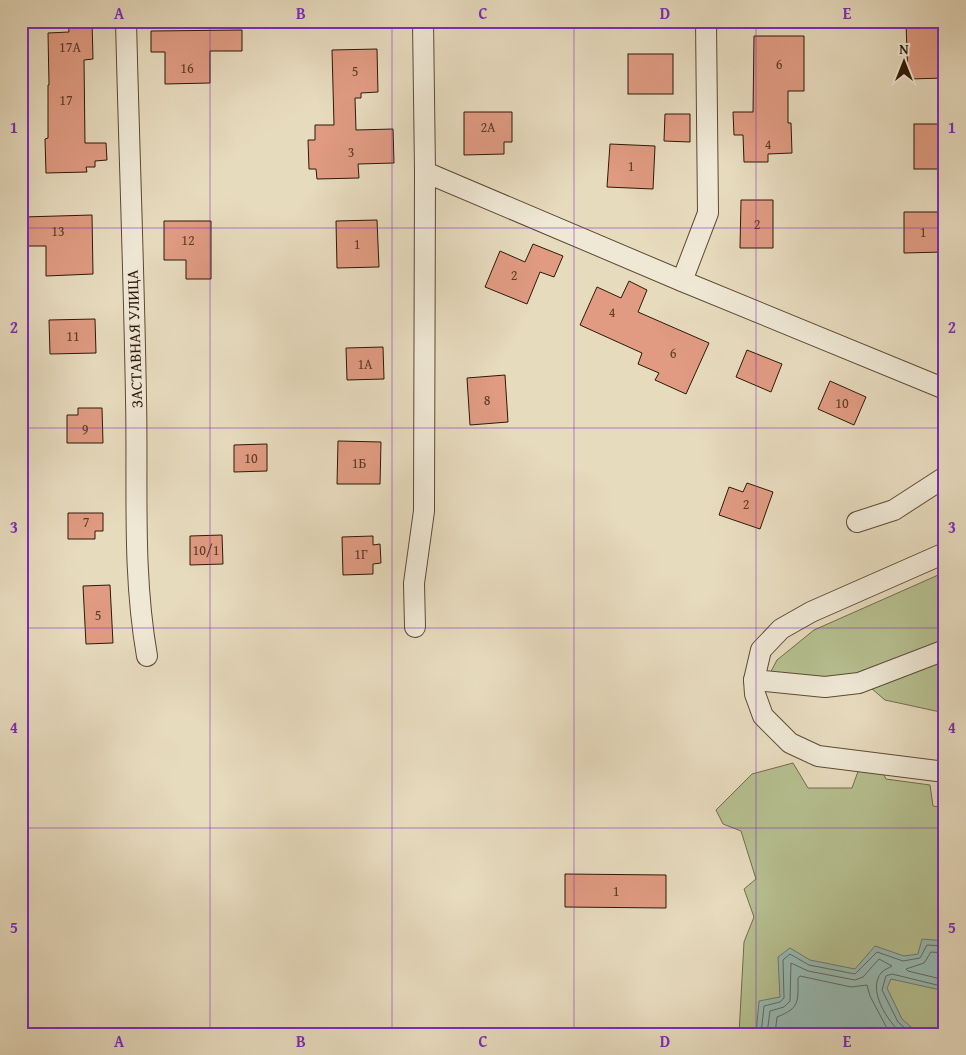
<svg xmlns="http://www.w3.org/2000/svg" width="966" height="1055" font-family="'Gentium Book Plus',serif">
	<rect width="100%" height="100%" fill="#e7dbbe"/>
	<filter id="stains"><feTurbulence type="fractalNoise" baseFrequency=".004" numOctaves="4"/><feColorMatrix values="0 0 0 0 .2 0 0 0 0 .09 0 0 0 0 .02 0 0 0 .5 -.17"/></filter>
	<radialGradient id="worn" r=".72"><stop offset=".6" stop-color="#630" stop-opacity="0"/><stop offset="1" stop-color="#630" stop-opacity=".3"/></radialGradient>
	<!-- green -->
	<g fill="#b6c091" stroke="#726c4c">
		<polygon points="945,572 945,713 885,700 858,677 825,680 769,675 777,660 814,630"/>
		<polygon points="793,763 808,788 852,788 860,766 881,769 886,779 930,785 933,806 945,808 945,1034 739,1034 744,942 754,917 744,889 756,879 741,831 723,824 716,810 752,774"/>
	</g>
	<!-- water -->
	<polygon fill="#97bbb5" stroke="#6d7a6f" points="922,939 945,941 945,991 891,979 887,988 902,1019 919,1034 756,1034 759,1001 780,997 778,957 790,948 810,960 855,969 875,946 904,956 918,954"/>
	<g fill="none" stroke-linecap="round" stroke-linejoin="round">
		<!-- shore -->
		<g stroke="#626a5e" stroke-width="1">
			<polyline points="945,953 931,952 924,963 906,969 908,971 945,980"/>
			<polyline points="761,1034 764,1006 780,1002 784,998 783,960 790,954 809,965 855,974 877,952 903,961 920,958 927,945 945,946"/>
			<path d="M767,1034L770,1011L784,1007L790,1001L791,963L808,971L855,980L863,977L879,959L892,966C889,968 885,969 882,972C866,989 888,1022 902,1034"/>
			<path d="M775,1034L777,1017C800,1008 798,1002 798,978L800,976L851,987L867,985L870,996L890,1034"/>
			<polyline points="912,1034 898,1022 882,990 886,976 892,974 945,987"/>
		</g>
	</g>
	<!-- building -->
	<g fill="#e09b82" stroke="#2d1906">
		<polygon points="68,21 92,21 93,59 84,60 85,143 106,143 107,160 95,161 95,167 86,167 87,172 46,173 45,139 48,138 48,85 49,85 48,33 69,32"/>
		<polygon points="945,22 945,78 908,79 906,23"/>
		<polygon points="242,30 242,51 210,51 210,83 165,84 165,52 151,52 151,31"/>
		<polygon points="754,36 804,36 804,91 788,91 788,123 791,123 792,153 768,154 768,162 744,162 743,135 734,135 733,112 753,112"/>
		<polygon points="377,49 378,92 361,93 361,98 355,98 356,130 393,129 394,163 358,164 359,178 317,179 316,169 309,169 308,140 315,140 315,125 334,125 332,50"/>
		<rect x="628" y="54" width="45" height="40"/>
		<polygon points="464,112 512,112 512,142 504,142 504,154 464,155"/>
		<polygon points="665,114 690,114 690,142 664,141"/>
		<rect x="914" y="124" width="31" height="45"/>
		<polygon points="610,144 655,146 653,189 607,187"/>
		<polygon points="741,200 773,200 773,248 740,248"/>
		<polygon points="904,212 943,212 943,252 904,253"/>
		<polygon points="92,215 93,274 46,276 46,246 24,246 23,217"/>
		<polygon points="377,220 379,267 337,268 336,221"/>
		<polygon points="164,221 211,221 211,279 186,279 186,260 164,260"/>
		<polygon points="533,244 563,256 554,277 540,272 527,304 485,287 500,251 525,262"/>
		<polygon points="629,281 647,290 638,312 709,343 686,394 655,380 659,373 638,364 642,353 580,325 597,287 621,298"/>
		<polygon points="95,319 96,353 50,354 49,320"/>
		<polygon points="383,347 384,379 347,380 346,348"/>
		<polygon points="747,350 782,364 771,392 736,377"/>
		<polygon points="505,375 508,422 470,425 467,378"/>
		<polygon points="830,381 866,397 854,425 818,409"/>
		<polygon points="78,408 102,408 103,443 67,443 67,415 78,415"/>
		<polygon points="338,441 381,442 380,484 337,484"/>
		<polygon points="267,444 267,471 234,472 234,445"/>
		<polygon points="747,483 773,492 760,529 719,515 729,487 743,492"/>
		<polygon points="68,513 103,513 103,531 95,531 95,539 68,539"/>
		<polygon points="222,535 223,564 190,565 190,536"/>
		<polygon points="373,536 373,545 380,544 381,563 373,564 373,574 343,575 342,537"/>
		<polygon points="110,585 113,643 86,644 83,586"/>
		<polygon points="565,874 666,875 666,908 565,907"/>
	</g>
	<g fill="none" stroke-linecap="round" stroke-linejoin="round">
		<defs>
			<g id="minor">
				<path d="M126,21C129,147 134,273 136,399C138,485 132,571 147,656"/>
				<polyline points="425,172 682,281 945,389"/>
				<polyline points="682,281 708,213 706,21"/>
				<polyline points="857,522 894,510 945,477"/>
				<polyline points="945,553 811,612 781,629 761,650 754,680 755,694 763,716 790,743 818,756 945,772"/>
				<polyline points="415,627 414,583 424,511 425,172 423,21"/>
				<polyline points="754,680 825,687 859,683 945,650"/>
			</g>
		</defs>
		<!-- minor casing -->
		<use href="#minor" stroke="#5c4a34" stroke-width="22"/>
		<!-- minor -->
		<use href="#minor" stroke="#efe8d5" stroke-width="20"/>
	</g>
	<!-- grid -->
	<path fill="none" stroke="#7b2cbf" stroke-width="1" stroke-opacity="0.55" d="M210,21V1034M392,21V1034M574,21V1034M756,21V1034M21,228H945M21,428H945M21,628H945M21,828H945"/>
	<g text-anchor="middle" stroke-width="4" stroke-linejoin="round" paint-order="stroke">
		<!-- number labels -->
		<g font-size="14" fill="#5a3a25">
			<text x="70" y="52">17А</text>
			<text x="779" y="69">6</text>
			<text x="187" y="73">16</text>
			<text x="355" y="76">5</text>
			<text x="66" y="105">17</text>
			<text x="488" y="132">2А</text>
			<text x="768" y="149">4</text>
			<text x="351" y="157">3</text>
			<text x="631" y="171">1</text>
			<text x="757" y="229">2</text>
			<text x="58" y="236">13</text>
			<text x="923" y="237">1</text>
			<text x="188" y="245">12</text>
			<text x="357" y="249">1</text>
			<text x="514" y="280">2</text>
			<text x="612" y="317">4</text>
			<text x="73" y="341">11</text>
			<text x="673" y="358">6</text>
			<text x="365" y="369">1А</text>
			<text x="487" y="405">8</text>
			<text x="842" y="408">10</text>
			<text x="85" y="434">9</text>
			<text x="251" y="463">10</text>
			<text x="359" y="468">1Б</text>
			<text x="746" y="509">2</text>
			<text x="86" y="527">7</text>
			<text x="206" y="555">10/1</text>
			<text x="361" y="559">1Г</text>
			<text x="98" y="620">5</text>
			<text x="616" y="896">1</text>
		</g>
		<!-- street labels -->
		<g font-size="16" fill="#2d1906" stroke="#efe8d5">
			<text transform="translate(134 339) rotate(-92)" y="6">ЗАСТАВНАЯ УЛИЦА</text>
		</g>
	</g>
	<!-- margin -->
	<rect width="966" height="1055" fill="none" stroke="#e7dbbe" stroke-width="55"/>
	<!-- north arrow -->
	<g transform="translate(904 62)" stroke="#efe8d5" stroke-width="4" paint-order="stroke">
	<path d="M0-4L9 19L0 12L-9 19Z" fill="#2d1906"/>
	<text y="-8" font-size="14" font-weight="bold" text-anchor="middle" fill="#2d1906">N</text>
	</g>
	<rect x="28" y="28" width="910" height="1000" fill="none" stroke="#7b2cbf" stroke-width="2"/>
	<g font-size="16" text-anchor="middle" font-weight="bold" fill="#7b2cbf">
		<text x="119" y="19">A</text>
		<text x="301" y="19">B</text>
		<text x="483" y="19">C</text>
		<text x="665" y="19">D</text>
		<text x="847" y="19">E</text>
		<text x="14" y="133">1</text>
		<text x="952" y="133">1</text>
		<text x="14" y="333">2</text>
		<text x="952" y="333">2</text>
		<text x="14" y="533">3</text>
		<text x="952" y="533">3</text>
		<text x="14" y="733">4</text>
		<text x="952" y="733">4</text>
		<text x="14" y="933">5</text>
		<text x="952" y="933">5</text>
		<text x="119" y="1047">A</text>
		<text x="301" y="1047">B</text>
		<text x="483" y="1047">C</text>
		<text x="665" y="1047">D</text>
		<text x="847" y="1047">E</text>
	</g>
	<rect width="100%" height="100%" filter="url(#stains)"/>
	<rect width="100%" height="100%" fill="url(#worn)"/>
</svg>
